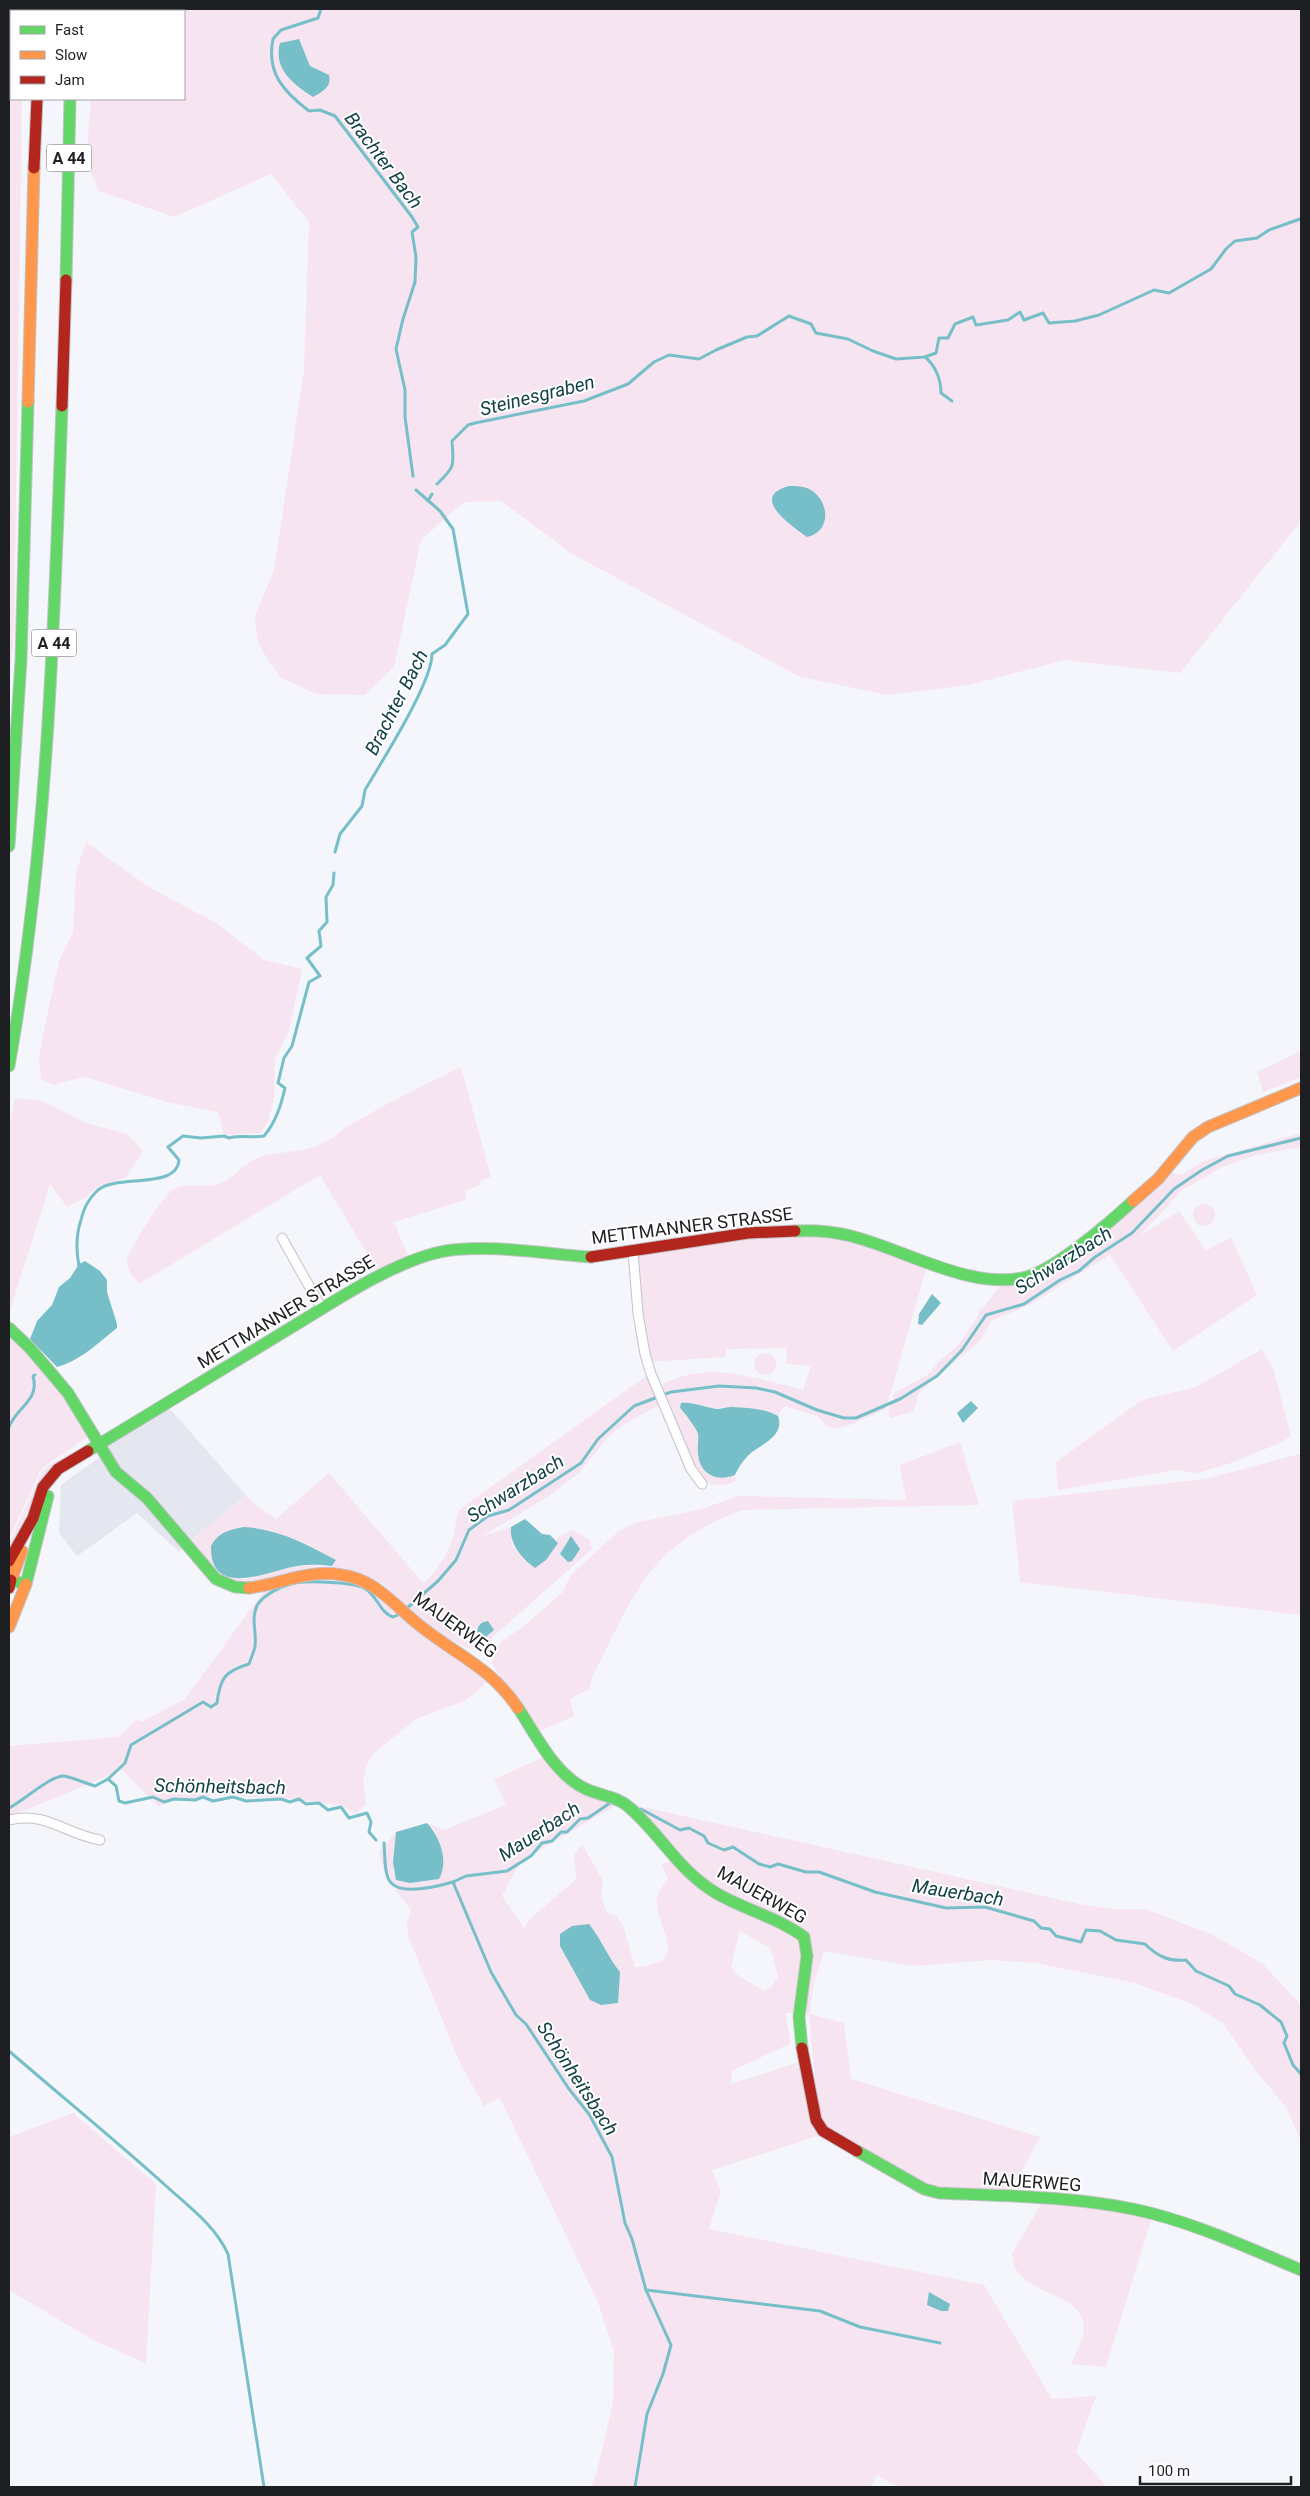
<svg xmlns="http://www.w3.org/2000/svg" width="1310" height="2496" font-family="Roboto,sans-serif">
	<rect width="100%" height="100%" fill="#f5f6fb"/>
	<!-- built -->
	<polygon fill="#e4e7f0" points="169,1408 246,1495 202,1531 179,1552 137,1513 77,1556 59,1533 61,1485 96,1460 114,1441"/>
	<!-- green -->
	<g fill="#f7e4f1" fill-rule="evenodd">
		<polygon points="9,9 24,9 24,11 11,11 11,99 22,99 14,633 9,690"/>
		<polygon points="100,9 1301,9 1301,521 1180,673 1065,660 969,685 888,695 800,677 574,555 501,501 464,502 421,540 394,667 365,695 316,694 280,677 258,644 255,617 274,570 304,370 309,222 271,174 174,217 99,191 86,162 91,99 184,99 184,11 99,11"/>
		<polygon points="86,842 147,886 216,923 264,960 302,969 289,1031 275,1059 274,1098 269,1120 261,1133 224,1135 218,1112 167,1102 84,1077 53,1085 41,1079 39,1057 46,1021 59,961 73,932 76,872"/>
		<polygon points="1301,1051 1301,1077 1263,1092 1257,1072"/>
		<path d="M461,1067L491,1177L481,1180L480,1185L465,1191L466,1200L394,1222L408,1256L377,1270L320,1175L139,1284C134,1277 126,1270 127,1261C128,1250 165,1193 174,1189C187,1182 205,1188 219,1184C234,1178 244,1163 260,1157C279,1151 300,1153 319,1145C332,1140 344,1128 357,1121C391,1101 426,1084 461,1067Z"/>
		<polygon points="15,1098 42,1101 86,1123 127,1134 143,1151 125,1178 100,1186 83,1199 67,1207 50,1184 9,1314 9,1126"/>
		<polygon points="1301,1133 1301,1147 1256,1155 1220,1168 1181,1191 1140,1236 1179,1211 1206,1251 1231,1237 1257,1295 1173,1351 1110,1255 1029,1305 991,1321 981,1340 919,1392 914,1411 890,1418 888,1412 894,1393 929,1374 939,1361 959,1344 977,1318 980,1309 984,1307 1000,1285 1021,1282 1169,1170 1176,1175 1183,1174 1203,1161"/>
		<circle cx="1204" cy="1215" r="11"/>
		<path d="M824,1234L927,1266L886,1409L853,1424L835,1429L827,1426L817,1416L784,1406L778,1416C748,1401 723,1415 693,1403L680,1408L687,1415L698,1435V1456L728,1478L735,1475L736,1481C717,1490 704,1483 692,1469L660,1389L664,1383C675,1379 687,1374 698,1373C731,1369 772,1382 803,1390L811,1366L786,1364L787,1348L726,1349L725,1357L648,1362L636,1271L638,1254L697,1242Z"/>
		<polygon points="9,1336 26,1349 66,1394 88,1437 46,1465 40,1472 9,1539"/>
		<polygon points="1262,1349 1274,1371 1291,1436 1280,1443 1228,1464 1197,1473 1176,1470 1058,1490 1056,1462 1142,1400 1196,1387"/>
		<circle cx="765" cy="1364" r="11"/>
		<path d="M649,1374L662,1403L620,1427L607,1438L579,1473L549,1496L482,1536L511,1527L512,1544L535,1568L558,1543L556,1539L572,1530L590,1540L592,1549L478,1650L466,1648L427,1627L382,1583L354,1575L248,1586L225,1582L189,1544L202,1531L246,1495L252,1502L276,1519L329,1473L423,1583C437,1572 448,1554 453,1537C456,1528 455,1518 460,1509ZM257,1528L301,1541L336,1560L332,1566L300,1565L242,1580Z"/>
		<path d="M960,1442L979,1505L742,1510C711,1522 682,1537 659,1562C631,1592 612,1639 593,1675L589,1689L570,1699L574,1716L539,1731L491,1663L495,1651L502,1641L519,1630L562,1593L572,1574L599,1549L619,1531L635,1523L702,1509L738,1496L906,1500L900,1465Z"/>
		<polygon points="69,1454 68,1458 37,1491 9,1552 9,1544 41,1473 48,1466"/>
		<polygon points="1295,1455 1301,1455 1301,1615 1020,1582 1012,1501 1206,1479"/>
		<polygon points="296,1579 336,1579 367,1586 493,1678 464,1701 416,1719 374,1753 367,1764 363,1781 366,1805 355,1814 344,1806 284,1798 212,1795 196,1801 172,1800 159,1807 122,1770 9,1817 9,1746 119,1737 137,1719 141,1722 185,1699 266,1588"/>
		<path d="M544,1757L620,1803L521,1861L502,1896L524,1928L528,1921L576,1879L574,1855L582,1844L603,1881L601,1896L607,1913L615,1915L623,1925L635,1967C696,1963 653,1928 657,1897C658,1891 664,1885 668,1880L662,1864L675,1861L634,1809L638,1806L1079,1904L1112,1909H1145L1211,1934L1263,1964L1301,2005V2141L1286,2107L1255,2070L1223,2023L1192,2004L1135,1983L1036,1963L990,1960L914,1966L824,1951L814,1983L809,2014L844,2023L851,2079L1040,2137L1010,2194L940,2190L926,2185L824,2126L818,2116L809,2014L785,2013L791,2043L732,2071L731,2084L800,2062L818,2136L712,2170L721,2192L709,2229L984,2285L1052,2399L1096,2396L1076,2452L1107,2487H899L877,2475L871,2487H591L597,2471L613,2403L614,2352L598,2302L500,2098L484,2106L461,2065L408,1936L407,1923L411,1910L386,1878L379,1852L396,1832L393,1874L410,1883L439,1879L436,1832L427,1823L444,1830L506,1805L494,1779ZM740,1931L771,1949L778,1977L771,1987L763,1991L735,1973L731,1967ZM601,1940L609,1958L620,1972L571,1969Z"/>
		<polygon points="73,2113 156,2184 146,2363 95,2341 9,2290 9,2137"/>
		<path d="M1042,2203L1083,2206L1152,2217L1106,2367L1071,2364C1075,2354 1084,2339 1084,2328C1084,2289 1012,2297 1012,2253Z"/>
	</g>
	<!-- water -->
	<g fill="#76bfc8">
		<path d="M299,39L310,66L329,75C332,87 322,92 313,97C293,84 273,69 280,43Z"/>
		<path d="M789,486C796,486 803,486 809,489C829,499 833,531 807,537C792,526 748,497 789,486Z"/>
		<path d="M85,1261L100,1271L107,1280V1292L117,1324V1328C98,1343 80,1361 57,1367L30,1339L37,1321L52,1305L59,1287L70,1278L79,1264Z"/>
		<polygon points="932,1294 941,1303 922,1325 918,1324 919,1314"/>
		<polygon points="971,1401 978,1408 963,1423 957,1413"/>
		<path d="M681,1403C694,1402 704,1407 716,1409C722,1409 726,1407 732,1407C748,1408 763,1408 778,1416C785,1435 763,1444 752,1452C745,1458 739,1466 735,1475C717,1482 700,1475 698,1454C697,1448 699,1440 698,1434C696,1428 685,1413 680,1408Z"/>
		<path d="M525,1519L542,1534L550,1535L558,1543L546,1560L535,1568C522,1559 509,1543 511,1527Z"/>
		<path d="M244,1527C278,1529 306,1544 336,1560L332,1566C321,1565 309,1564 297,1566C268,1571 210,1600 211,1546C219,1532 228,1530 244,1527Z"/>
		<polygon points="571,1536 580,1549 572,1561 568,1562 560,1554"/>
		<path d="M488,1621L494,1630L482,1640L479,1639C475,1630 478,1622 488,1621Z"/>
		<path d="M427,1823C440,1837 449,1861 439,1879L410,1883L396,1880L393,1863L396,1832Z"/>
		<path d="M589,1924C601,1939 608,1957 620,1972L618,2003L601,2005L590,2000L560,1946V1934L572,1926Z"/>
		<polygon points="929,2292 950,2304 948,2311 941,2311 927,2305"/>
	</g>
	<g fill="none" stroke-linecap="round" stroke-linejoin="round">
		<!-- stream -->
		<g stroke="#76bfc8" stroke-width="3">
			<path d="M321,9L318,18L281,30L273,39C266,73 284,92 309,111L320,110L335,116L412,217L418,227L412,232L416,257L415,282L403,319L396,349L405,390V417L413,476"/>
			<path d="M925,357C935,365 941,379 941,393L952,401"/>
			<path d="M437,484C455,467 454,466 452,441L468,425L475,423L584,401L628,384L654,362L669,355L699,359L716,350L747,337L757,336L789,316L811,324L816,333L848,339L873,351L896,359L925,357L936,353L939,338H948L955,324L973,317L976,325L1008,320L1020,312L1024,320L1043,313L1049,323L1075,321L1099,315L1154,290L1169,293L1211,269L1226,249L1235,241L1257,238L1269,230L1300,219"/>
			<polyline points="428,501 432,494"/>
			<path d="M335,852L340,834L362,806L365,790C382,761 432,683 432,654L445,645L468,614L453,529L440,511L416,490"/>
			<path d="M79,1266C76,1251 76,1235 81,1220C84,1208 88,1199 98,1190C117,1174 177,1190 179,1160L168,1147L183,1136L201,1138L224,1136L229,1138C241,1135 252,1138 264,1136C276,1122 281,1105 285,1088L278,1083L284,1058L292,1046L309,982L320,976L307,958L321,946L319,931L327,922L326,897L333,885L334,873"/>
			<path d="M9,1427C17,1407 40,1400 33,1376L35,1375"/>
			<polyline points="407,1608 438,1581 456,1560 469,1530 488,1516 509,1510 581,1463 598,1439 634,1406 671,1392 719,1386 756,1388 775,1392 817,1410 844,1418 856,1418 900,1399 937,1376 962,1350 986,1315 1024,1304 1060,1280 1079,1271 1095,1257 1132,1233 1174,1189 1202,1170 1228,1156 1301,1138"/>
			<polyline points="108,1779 116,1786 119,1801 125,1803 153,1797 164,1802 174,1799 195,1800 203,1797 213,1801 233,1797 246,1801 281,1799 290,1802 299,1799 306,1804 319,1803 328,1810 341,1807 349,1818 367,1813 371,1822 369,1832 376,1840"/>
			<path d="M9,1808C23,1801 51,1775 64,1776C68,1776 88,1784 95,1786L108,1779L125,1763L131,1745L203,1702L211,1707L217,1703C220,1678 225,1671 249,1664C251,1658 254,1652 255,1646C257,1631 250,1617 258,1604C265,1594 280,1587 291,1584C303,1580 353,1582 364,1588C378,1596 380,1613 393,1617L402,1613"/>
			<path d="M641,1809L680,1830L689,1828L704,1836L708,1843L724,1850L733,1847L759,1864L770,1867L778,1864L806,1872H819L875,1892L946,1908L985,1907L1034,1921L1041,1928L1050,1929L1056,1936L1081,1942L1086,1930L1100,1931L1116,1940L1145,1944C1157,1956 1169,1962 1186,1960L1196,1971L1229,1986L1235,1994L1260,2005L1281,2022L1287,2036L1284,2043L1293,2065L1301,2074"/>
			<path d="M384,1843C385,1854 384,1868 388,1878C396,1898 439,1886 453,1882L491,1972L516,2015L526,2024L569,2089L589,2114L612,2157L625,2223L632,2239L646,2290L671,2345L663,2374L647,2414L635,2487"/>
			<polyline points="453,1882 466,1876 507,1871 531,1856 542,1843 552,1841 561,1832 567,1832 580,1819 588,1818 610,1803"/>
			<path d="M9,2051C61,2096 114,2139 165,2185C188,2206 215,2225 228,2254L264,2487"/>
			<polyline points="646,2290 820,2311 860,2327 940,2343"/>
		</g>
		<defs>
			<g id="street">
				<polyline points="282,1238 322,1309"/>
				<polyline points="633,1252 638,1313 645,1354 651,1374 691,1469 702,1484"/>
				<path d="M9,1820C46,1811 65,1834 100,1840"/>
			</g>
			<g id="fast">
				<polyline points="41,9 41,11"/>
				<polyline points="73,11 74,9"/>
				<polyline points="66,280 70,99"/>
				<polyline points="9,846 21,660 28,402"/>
				<path d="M9,1066C48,847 54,627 62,406"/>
				<path d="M795,1231C813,1230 832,1231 851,1236C904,1249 971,1291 1026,1277C1055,1270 1110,1222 1133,1201"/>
				<polyline points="9,1328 30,1348 68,1393 116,1472 147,1498 216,1579 235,1587 249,1588"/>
				<path d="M88,1451C156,1410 224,1368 292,1327C335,1301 391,1263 440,1252C483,1243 546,1254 591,1257"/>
				<polyline points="17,1582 26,1584 48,1496"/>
				<path d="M518,1708C536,1735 553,1771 582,1787C598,1796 616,1795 630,1808C662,1836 678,1870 716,1893C745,1910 777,1917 804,1937L807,1956L799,2017L802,2048"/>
				<path d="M857,2151L924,2189L939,2193C1004,2196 1069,2196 1133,2209C1191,2221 1246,2247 1301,2270"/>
			</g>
			<g id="slow">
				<polyline points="28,402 34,168"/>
				<polyline points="1133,1201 1158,1179 1193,1137 1208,1127 1301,1088"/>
				<polyline points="11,1580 22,1551"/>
				<path d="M249,1588C281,1584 308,1569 342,1575C378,1580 396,1608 423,1628C460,1657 490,1667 518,1708"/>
				<polyline points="9,1627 26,1584"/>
			</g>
			<g id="jam">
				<polyline points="34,168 37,99"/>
				<polyline points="62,406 66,280"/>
				<polyline points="591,1257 748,1233 795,1231"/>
				<polyline points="9,1561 33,1518 43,1487 58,1469 88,1451"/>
				<polyline points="9,1588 11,1580"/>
				<polyline points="802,2048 816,2120 823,2131 857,2151"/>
			</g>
		</defs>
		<!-- street casing -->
		<use href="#street" stroke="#c2c3c7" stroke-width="11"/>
		<!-- fast casing -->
		<use href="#fast" stroke="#c2c3c7" stroke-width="13"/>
		<!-- slow casing -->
		<use href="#slow" stroke="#c2c3c7" stroke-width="13"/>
		<!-- jam casing -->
		<use href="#jam" stroke="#c2c3c7" stroke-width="13"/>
		<!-- street -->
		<use href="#street" stroke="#fefefe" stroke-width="9"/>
		<!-- fast -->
		<use href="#fast" stroke="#63d668" stroke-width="11"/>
		<!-- slow -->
		<use href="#slow" stroke="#ff974d" stroke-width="11"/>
		<!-- jam -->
		<use href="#jam" stroke="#b3261e" stroke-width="11"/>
	</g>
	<g text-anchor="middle" stroke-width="4" stroke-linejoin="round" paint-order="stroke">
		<!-- shield labels -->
		<g fill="#fff" stroke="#626264" stroke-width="1">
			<rect x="46.5" y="144.5" width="45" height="27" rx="4"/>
			<rect x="31.5" y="629.5" width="45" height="27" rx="4"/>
		</g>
		<g font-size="16" font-weight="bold" fill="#1e1f22">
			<text x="69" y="164">A 44</text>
			<text x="54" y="649">A 44</text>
		</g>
		<!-- street labels -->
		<g font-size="18" fill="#1e1f22" stroke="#fff">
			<text transform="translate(692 1226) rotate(-7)" y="6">METTMANNER STRASSE</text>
			<text transform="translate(286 1312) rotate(-31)" y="6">METTMANNER STRASSE</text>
			<text transform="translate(455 1625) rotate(36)" y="6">MAUERWEG</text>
			<text transform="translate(762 1895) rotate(29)" y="6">MAUERWEG</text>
			<text transform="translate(1032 2182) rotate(4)" y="6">MAUERWEG</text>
		</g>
		<!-- water labels -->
		<g font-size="19" font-style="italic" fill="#134246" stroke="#fff">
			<text transform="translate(384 160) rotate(53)" y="7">Brachter Bach</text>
			<text transform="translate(537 395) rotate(-14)" y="7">Steinesgraben</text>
			<text transform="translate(396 702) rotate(-63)" y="7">Brachter Bach</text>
			<text transform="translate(1063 1260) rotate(-32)" y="7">Schwarzbach</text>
			<text transform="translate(515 1488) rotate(-32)" y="7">Schwarzbach</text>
			<text transform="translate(220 1786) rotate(1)" y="7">Schönheitsbach</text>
			<text transform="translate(539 1831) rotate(-33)" y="7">Mauerbach</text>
			<text transform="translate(958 1892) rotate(9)" y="7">Mauerbach</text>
			<text transform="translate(578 2078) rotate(57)" y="7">Schönheitsbach</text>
		</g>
	</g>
	<!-- border -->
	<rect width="1310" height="2496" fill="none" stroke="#1e1f22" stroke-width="20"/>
	<!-- legend -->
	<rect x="10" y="10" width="175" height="90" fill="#ffffff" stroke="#a5a5a7"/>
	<rect x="20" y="26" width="25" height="8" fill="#63d668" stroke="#a5a5a7"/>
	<text x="55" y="35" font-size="15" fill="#1e1f22">Fast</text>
	<rect x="20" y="51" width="25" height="8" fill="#ff974d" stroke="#a5a5a7"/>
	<text x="55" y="60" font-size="15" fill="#1e1f22">Slow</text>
	<rect x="20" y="76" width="25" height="8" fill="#b3261e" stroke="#a5a5a7"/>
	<text x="55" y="85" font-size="15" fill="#1e1f22">Jam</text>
	<!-- scale -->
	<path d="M1140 2476v8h151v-8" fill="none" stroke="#1e1f22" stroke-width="2.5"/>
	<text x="1148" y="2476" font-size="15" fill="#1e1f22" stroke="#ffffff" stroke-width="4" paint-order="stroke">100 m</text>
</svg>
